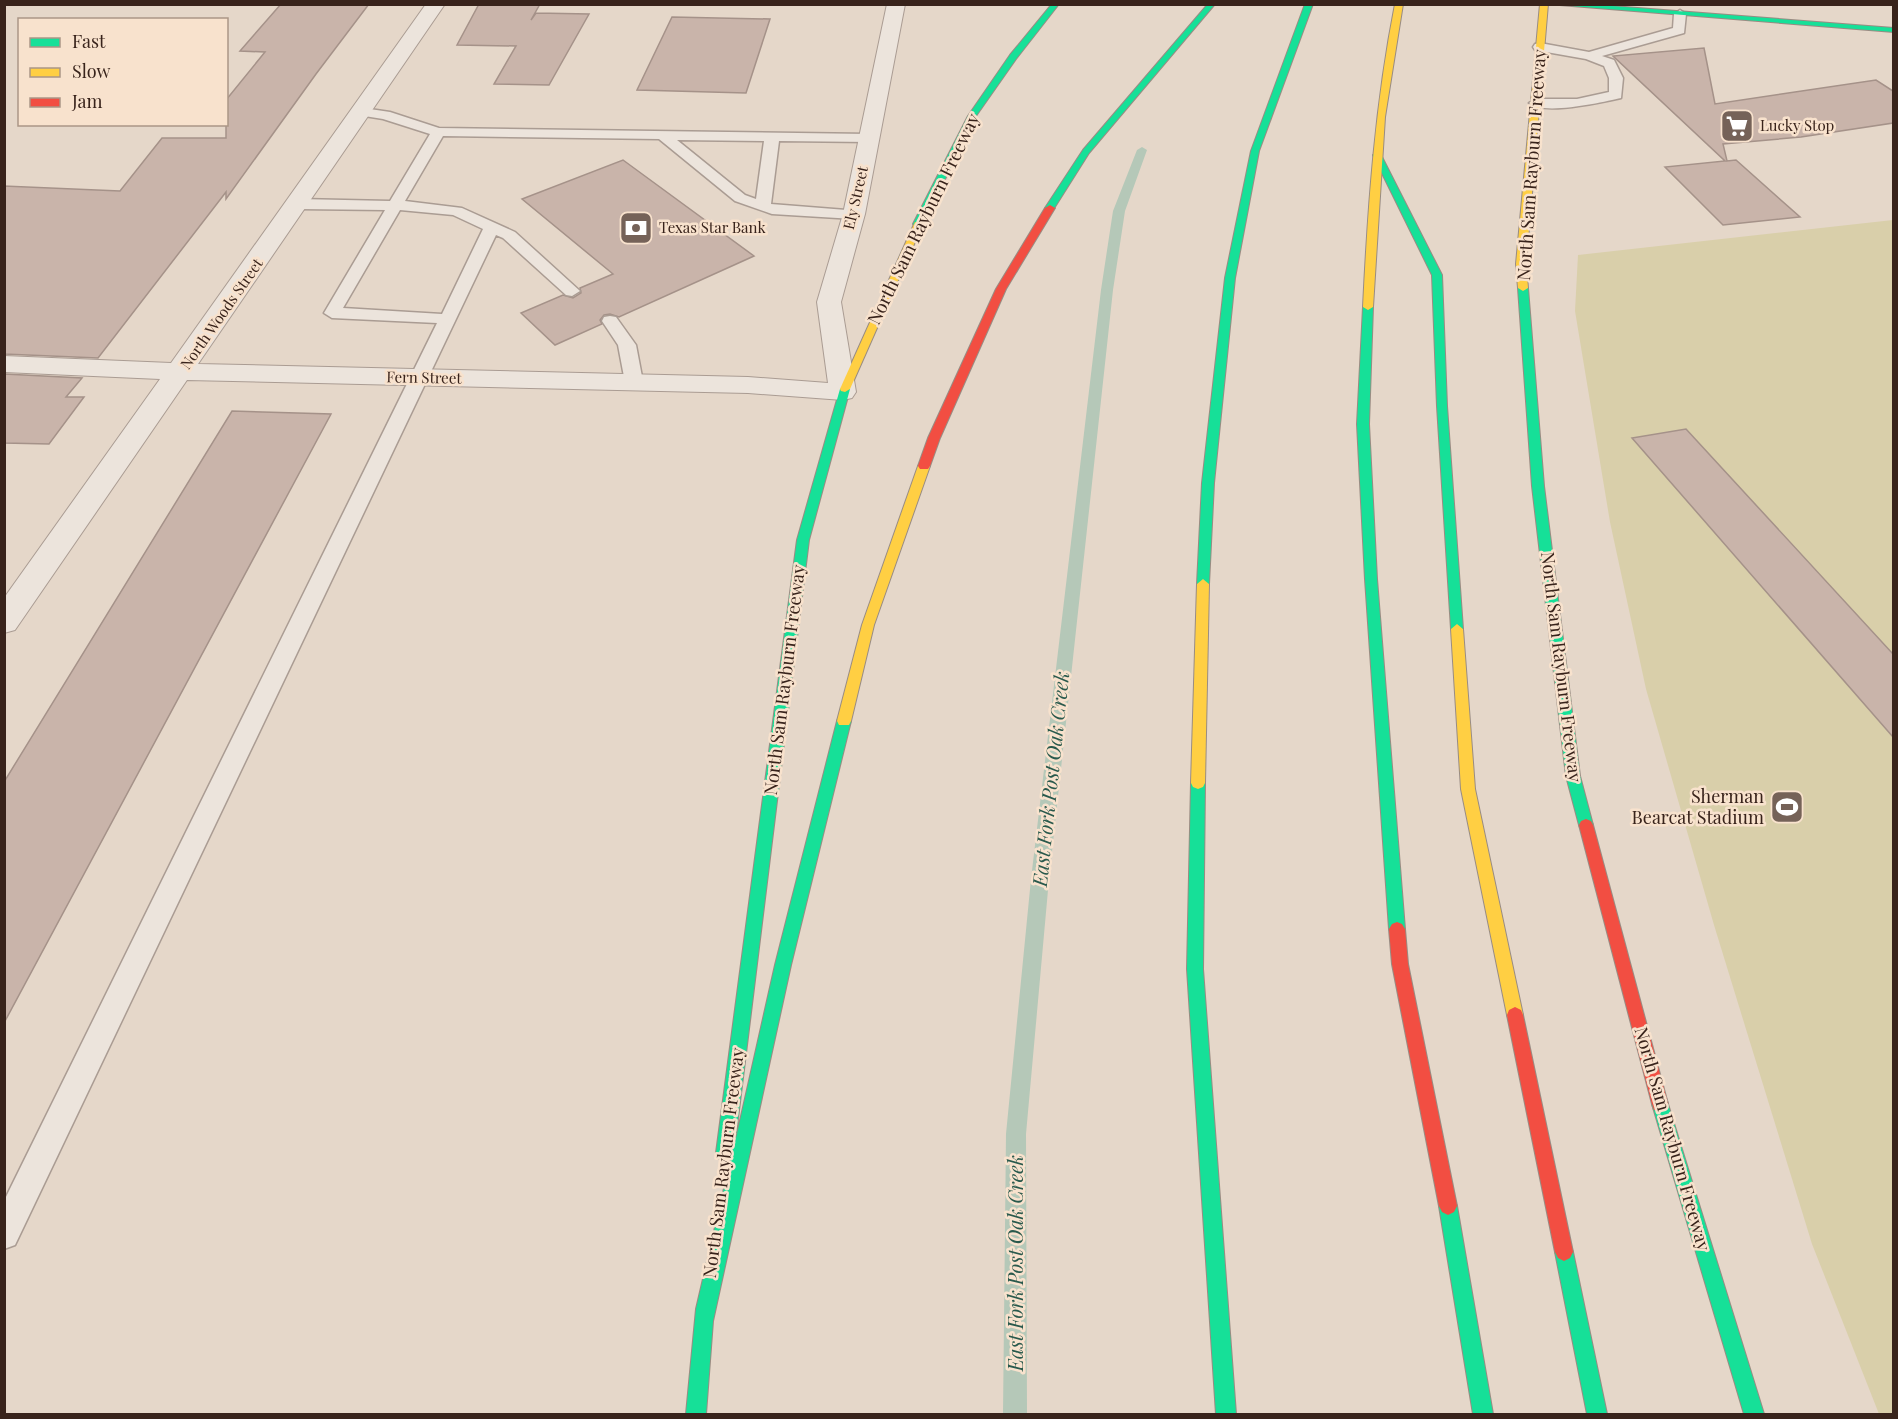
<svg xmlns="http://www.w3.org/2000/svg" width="1898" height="1419" font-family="'Playfair Display',serif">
	<rect width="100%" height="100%" fill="#e5d7c9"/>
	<!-- green -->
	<polygon fill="#d9cfaa" points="1893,220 1893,1414 1879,1414 1812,1244 1714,925 1646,689 1610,522 1575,311 1578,255"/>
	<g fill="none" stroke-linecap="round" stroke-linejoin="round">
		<!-- stream -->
		<polygon fill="#b5c8b8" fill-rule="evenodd" points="1142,147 1147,150 1125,211 1113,290 1049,879 1026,1134 1027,1414 1003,1414 1006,1134 1031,879 1101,290 1113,211 1137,150"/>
	</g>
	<!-- building -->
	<g fill="#c9b4aa" stroke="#a59289" stroke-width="1.5">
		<polygon points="281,4 369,4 316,74 226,199 226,192 98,358 4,354 4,186 120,191 162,138 226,138 226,100 265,52 240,51"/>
		<polygon points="479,4 540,4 531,20 536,13 589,14 549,85 494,84 516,46 457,45"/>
		<polygon points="672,17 770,19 746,93 637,90"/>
		<polygon points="1704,48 1715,104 1876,80 1893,91 1893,123 1801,137 1723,144 1727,161 1736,160 1800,217 1723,225 1665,167 1725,161 1613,56"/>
		<polygon points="623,160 754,256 619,317 610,314 604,315 600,320 602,324 555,345 521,313 563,295 573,298 581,293 580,288 613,274 522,199"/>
		<polygon points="4,374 82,378 66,397 84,397 49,444 4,443"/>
		<polygon points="232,411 331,414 4,1023 4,782"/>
		<polygon points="1686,429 1893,654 1893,737 1632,438"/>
	</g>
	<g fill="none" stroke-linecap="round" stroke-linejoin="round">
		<defs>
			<g id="lane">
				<path d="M1680,10L1686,14L1684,33L1602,56L1614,60L1623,78L1621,98C1603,102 1543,116 1529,103L1536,99H1577L1609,92V78L1604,66L1586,59L1535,50L1533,47L1535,44L1540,43L1589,52L1673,28L1674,14Z"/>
				<path d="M363,108L390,112L439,128L869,134L876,138L869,142L779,141L771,204L859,211L862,214L854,219L772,214L735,201L659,139L443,136L405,201L462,208L515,232L580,291L572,296L566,295L503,238L496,235L15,1245L4,1249V1201L437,323L332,318L324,313L385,210L299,209L291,204L299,199L390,201L430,134L383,119L358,115L356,112ZM677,140L764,141L756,199L745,195ZM400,210L453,215L483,229L442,314L343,308Z"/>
				<polygon points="610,316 616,317 636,345 643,382 640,386 628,386 625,382 618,345 602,321 604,317"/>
			</g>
			<polygon id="street" points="426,4 445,4 198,364 748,377 828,383 817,302 843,214 887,4 905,4 865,214 841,302 856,392 852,398 843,400 748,393 187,380 15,630 4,633 4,598 160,379 4,372 4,356 171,363"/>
			<g id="fast">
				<polygon points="1052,4 1059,4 1016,59 976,116 923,224 915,226 913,224 968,116 1010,55"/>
				<polygon points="1208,4 1215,4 1089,153 1053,210 1047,210 1045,208 1083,150"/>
				<polygon points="1305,4 1313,4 1259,151 1235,278 1214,483 1209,584 1203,589 1197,584 1202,483 1225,278 1251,151"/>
				<polygon points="1547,4 1586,4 1894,28 1894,32"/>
				<polygon points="1377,152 1381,155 1442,275 1447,406 1463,629 1457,634 1451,629 1437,406 1432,275 1373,155"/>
				<polygon points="1523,285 1528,288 1544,486 1580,776 1593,825 1591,829 1586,831 1581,829 1579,825 1566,776 1532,486 1518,288"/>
				<polygon points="1368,304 1373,307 1369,424 1377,579 1405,929 1402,934 1397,936 1392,934 1389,929 1365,579 1357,424 1363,307"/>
				<polygon points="845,386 850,389 809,540 735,1143 775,965 837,721 839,717 849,717 851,721 791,965 713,1321 706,1414 686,1414 696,1309 731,1158 725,1162 719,1159 716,1153 797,540 840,389"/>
				<polygon points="1198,777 1203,779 1205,783 1203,969 1236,1414 1216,1414 1187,969 1191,783 1193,779"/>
				<polygon points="1660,1096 1666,1098 1668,1104 1764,1414 1744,1414 1652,1104 1654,1098"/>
				<polygon points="1448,1197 1454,1200 1457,1206 1493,1414 1473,1414 1439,1206 1442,1200"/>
				<polygon points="1564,1243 1570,1246 1573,1252 1607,1414 1587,1414 1555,1252 1558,1246"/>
			</g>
			<g id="slow">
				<path d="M1395,4H1403L1385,117L1373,307L1368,310L1363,307C1368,205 1375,105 1395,4Z"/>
				<polygon points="1540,4 1548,4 1526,264 1528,288 1523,291 1518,288 1516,264"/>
				<polygon points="915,222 923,224 850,389 845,392 841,391 840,389"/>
				<polygon points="924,462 930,466 874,625 851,721 849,725 839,725 837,721 862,625 918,466"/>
				<polygon points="1203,579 1209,584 1205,783 1203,787 1198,789 1193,787 1191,783 1197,584"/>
				<polygon points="1457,624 1463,629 1475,789 1523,1015 1521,1020 1515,1023 1509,1020 1507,1015 1461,789 1451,629"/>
			</g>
			<g id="jam">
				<polygon points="1050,205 1055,208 1006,289 940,438 930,466 928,469 920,469 918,466 928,438 996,289 1045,208"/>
				<polygon points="1586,819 1591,821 1593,825 1668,1104 1666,1110 1660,1112 1654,1110 1652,1104 1579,825 1581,821"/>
				<polygon points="1397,922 1402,924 1405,929 1408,964 1457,1206 1454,1212 1448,1215 1442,1212 1439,1206 1392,964 1389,929 1392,924"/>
				<polygon points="1515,1007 1521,1010 1523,1015 1573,1252 1570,1258 1564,1261 1558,1258 1555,1252 1507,1015 1509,1010"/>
			</g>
		</defs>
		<!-- lane casing -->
		<use href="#lane" stroke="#aa9c93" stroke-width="3"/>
		<!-- street casing -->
		<use href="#street" stroke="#aa9c93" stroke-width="2"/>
		<!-- fast casing -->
		<use href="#fast" stroke="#998c83" stroke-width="2"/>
		<!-- slow casing -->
		<use href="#slow" stroke="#998c83" stroke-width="2"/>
		<!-- jam casing -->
		<use href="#jam" stroke="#998c83" stroke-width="2"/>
		<!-- lane -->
		<use href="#lane" fill="#ece4dc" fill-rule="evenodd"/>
		<!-- street -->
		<use href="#street" fill="#ece4dc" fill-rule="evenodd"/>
		<!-- fast -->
		<use href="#fast" fill="#16e098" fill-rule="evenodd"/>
		<!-- slow -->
		<use href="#slow" fill="#ffcf43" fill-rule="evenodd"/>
		<!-- jam -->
		<use href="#jam" fill="#f24e42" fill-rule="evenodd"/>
	</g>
	<!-- icons -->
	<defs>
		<symbol id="supermarket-square" viewBox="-11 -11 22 22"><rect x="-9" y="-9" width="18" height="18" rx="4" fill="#756258" stroke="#f8e2cd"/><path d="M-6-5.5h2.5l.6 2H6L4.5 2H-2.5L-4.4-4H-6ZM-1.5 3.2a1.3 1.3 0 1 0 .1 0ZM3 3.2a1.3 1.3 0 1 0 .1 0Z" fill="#fff"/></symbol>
		<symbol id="bank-square" viewBox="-11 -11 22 22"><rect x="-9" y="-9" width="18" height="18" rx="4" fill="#756258" stroke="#f8e2cd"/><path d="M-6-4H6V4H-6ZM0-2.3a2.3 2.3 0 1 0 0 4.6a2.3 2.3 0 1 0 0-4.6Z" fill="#fff"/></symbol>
		<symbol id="stadium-square" viewBox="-11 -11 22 22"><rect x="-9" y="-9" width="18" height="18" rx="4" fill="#756258" stroke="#f8e2cd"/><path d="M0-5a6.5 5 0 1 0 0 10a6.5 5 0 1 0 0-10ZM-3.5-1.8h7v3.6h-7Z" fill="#fff"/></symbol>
	</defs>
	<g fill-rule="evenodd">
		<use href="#supermarket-square" x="1718" y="107" width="38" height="38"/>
		<use href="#bank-square" x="617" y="209" width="38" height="38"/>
		<use href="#stadium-square" x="1768" y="788" width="38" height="38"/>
	</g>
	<g text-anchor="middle" stroke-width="5" stroke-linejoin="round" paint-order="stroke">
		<!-- far-poi labels -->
		<g font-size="15" fill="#38231b" stroke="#f8e2cd" text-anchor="start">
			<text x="1760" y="131">Lucky Stop</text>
			<text x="659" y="233">Texas Star Bank</text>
		</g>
		<!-- far-street labels -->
		<g font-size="15" fill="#38231b" stroke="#f8e2cd">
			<text transform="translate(856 198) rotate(-77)" y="5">Ely Street</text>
			<text transform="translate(222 314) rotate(-55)" y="5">North Woods Street</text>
			<text transform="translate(424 378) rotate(1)" y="5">Fern Street</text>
		</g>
		<!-- street labels -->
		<g font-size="18" fill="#38231b" stroke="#f8e2cd">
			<text transform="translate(1532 165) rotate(-86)" y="6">North Sam Rayburn Freeway</text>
			<text transform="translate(924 219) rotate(-64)" y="6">North Sam Rayburn Freeway</text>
			<text transform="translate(1561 667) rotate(83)" y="6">North Sam Rayburn Freeway</text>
			<text transform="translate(785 680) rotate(-83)" y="6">North Sam Rayburn Freeway</text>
			<text transform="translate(1672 1139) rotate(74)" y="6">North Sam Rayburn Freeway</text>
			<text transform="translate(724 1163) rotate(-83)" y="6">North Sam Rayburn Freeway</text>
		</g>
		<!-- poi labels -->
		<g font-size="18" fill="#38231b" stroke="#f8e2cd" text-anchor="end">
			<text x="1764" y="803">Sherman<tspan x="1764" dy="21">Bearcat Stadium</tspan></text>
		</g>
		<!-- water labels -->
		<g font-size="20" font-style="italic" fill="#29594c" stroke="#f8e2cd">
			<text transform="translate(1051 779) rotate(-84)" y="7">East Fork Post Oak Creek</text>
			<text transform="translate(1016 1263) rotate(-90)" y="7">East Fork Post Oak Creek</text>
		</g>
	</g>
	<!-- border -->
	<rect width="1898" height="1419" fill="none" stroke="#38231b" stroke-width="12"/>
	<!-- legend -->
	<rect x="18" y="18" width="210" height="108" fill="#f8e2cd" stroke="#ab9686" stroke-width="1.5"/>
	<rect x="30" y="38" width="30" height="9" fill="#16e098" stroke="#ab9686" stroke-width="1.5"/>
	<text x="72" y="48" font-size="18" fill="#38231b">Fast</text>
	<rect x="30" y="68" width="30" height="9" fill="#ffcf43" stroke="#ab9686" stroke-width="1.5"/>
	<text x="72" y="78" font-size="18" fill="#38231b">Slow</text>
	<rect x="30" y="98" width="30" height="9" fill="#f24e42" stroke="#ab9686" stroke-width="1.5"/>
	<text x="72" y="108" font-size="18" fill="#38231b">Jam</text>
</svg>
